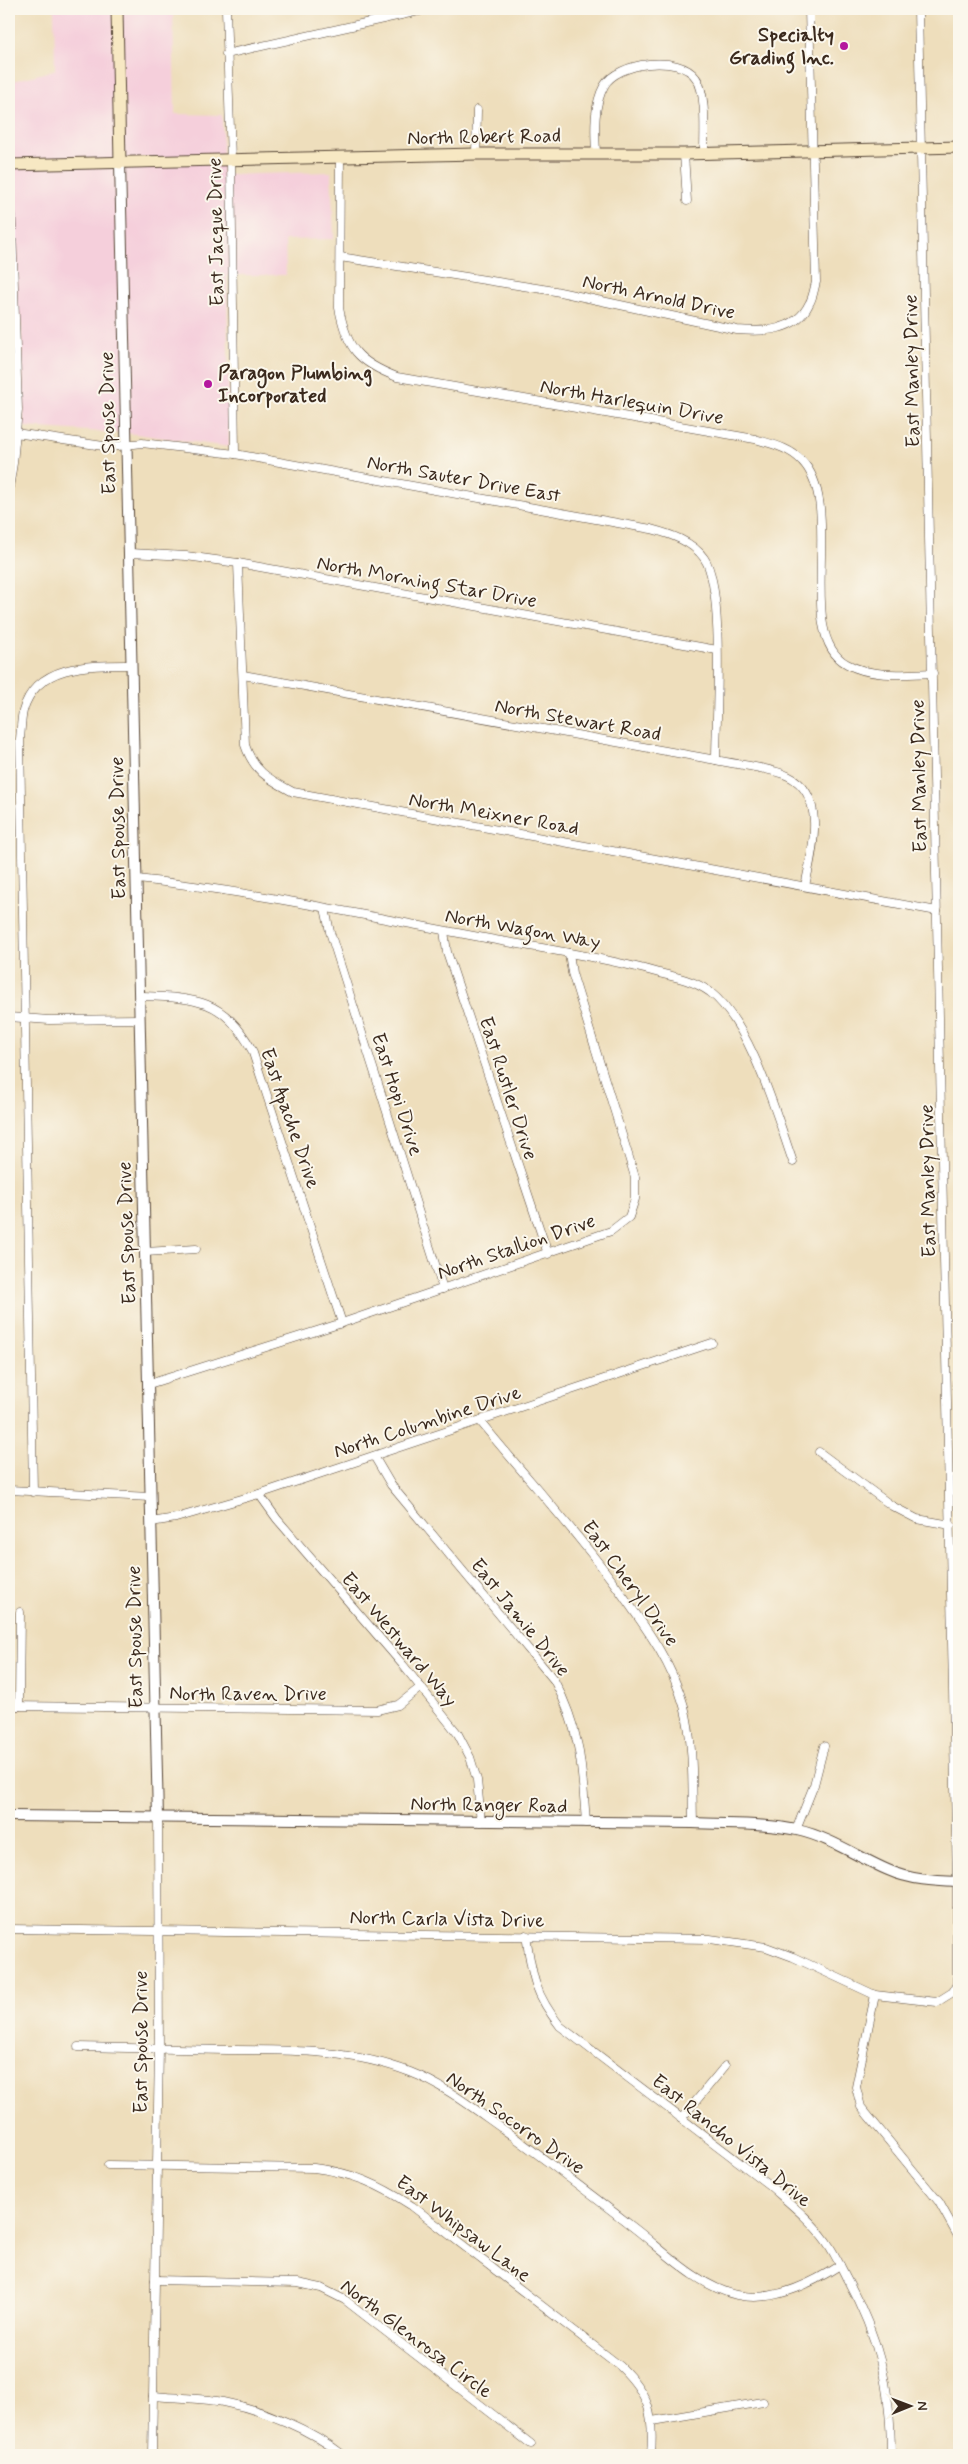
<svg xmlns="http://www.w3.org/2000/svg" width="968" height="2464" font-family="Mynerve,sans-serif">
	<rect width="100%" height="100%" fill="#fbf7ec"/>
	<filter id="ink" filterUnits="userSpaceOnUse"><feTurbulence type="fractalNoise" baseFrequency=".02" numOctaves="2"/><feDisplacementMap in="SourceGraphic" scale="10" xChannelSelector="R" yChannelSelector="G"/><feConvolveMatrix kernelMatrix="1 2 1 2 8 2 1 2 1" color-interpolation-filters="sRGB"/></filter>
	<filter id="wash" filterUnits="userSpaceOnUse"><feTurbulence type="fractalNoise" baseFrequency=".0096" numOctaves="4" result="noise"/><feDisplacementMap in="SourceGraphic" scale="20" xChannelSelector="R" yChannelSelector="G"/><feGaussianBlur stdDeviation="1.12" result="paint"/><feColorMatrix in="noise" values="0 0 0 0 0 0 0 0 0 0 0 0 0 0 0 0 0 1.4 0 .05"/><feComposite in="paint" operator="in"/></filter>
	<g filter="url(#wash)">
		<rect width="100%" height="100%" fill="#eedebc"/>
		<!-- built -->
		<polygon fill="#f5cfdb" points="54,9 173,9 175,114 222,115 223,175 331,172 334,239 285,240 286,275 227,275 229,447 136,434 24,427 21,315 9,313 9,82 55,70"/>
	</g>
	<g filter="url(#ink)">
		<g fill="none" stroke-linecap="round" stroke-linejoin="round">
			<defs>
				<g id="minor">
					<polyline points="226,9 231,160 235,454"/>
					<polyline points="226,54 428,9"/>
					<polyline points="476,154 477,110"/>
					<path d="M596,154C595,132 593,106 604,86C617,62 680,54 696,78C707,93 704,135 704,153"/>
					<polyline points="684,154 687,201"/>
					<path d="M340,157L339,308C347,349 358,362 397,377L755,439C771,444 789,447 802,461C846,506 793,635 847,664C872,678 906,674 933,673"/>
					<path d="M340,257L555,291L737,330C762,332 796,332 809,304C813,298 814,289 816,282L809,9"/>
					<path d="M9,432L110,447L142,443L235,454L651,529C670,534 692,541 704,558C725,587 716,720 716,760"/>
					<polyline points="9,488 13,463 18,410 10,165"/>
					<polyline points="130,553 186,556 238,563 717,650"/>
					<path d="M238,563L245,745C254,772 269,779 293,792L937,911"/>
					<path d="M243,675L716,760C737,765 769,767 788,776C828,795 812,853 805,886"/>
					<path d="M137,879C261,892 384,920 507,942C558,951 609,959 659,973C677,977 695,981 710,992C751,1024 776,1114 793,1162"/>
					<polyline points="325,908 330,932 443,1289"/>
					<polyline points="444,931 447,952 548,1254"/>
					<path d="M140,996C196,998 223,998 252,1050L342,1323"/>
					<polyline points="9,1017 49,1020 140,1019"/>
					<polyline points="145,1252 196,1249"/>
					<polyline points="149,1384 342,1323 611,1231 629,1217 635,1199 635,1177 572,973 569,953"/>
					<path d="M480,1421C528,1480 580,1535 624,1597C649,1632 672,1664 684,1706C694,1744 692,1785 693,1823"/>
					<polyline points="819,1452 892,1506 917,1519 951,1525"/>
					<path d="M374,1456L391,1485L554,1680C581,1731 582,1767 586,1823"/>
					<polyline points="9,1490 150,1497"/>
					<path d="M33,1492L20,739C21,730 21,720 23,711C36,663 92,665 132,665"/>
					<polyline points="259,1494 277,1519 403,1665 458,1734 470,1757 477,1780 481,1822"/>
					<polyline points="151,1522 176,1518 259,1494 712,1343"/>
					<polyline points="9,1706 377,1710 398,1705 421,1687"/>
					<polyline points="19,1706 20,1612"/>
					<polyline points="796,1830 814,1785 824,1746"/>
					<polyline points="9,1929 710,1939 766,1947 793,1957 875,1995 937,2002 953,1992 957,1983 957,1882 918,9"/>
					<path d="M526,1935C532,1975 534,1993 560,2026L769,2185C788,2202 811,2220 826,2241C834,2252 840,2265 846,2277C879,2337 891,2387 891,2455"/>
					<polyline points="875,1995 856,2087 861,2107 939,2202 959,2238"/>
					<path d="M78,2047C127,2048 177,2049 226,2050C288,2050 351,2049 410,2072C444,2085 473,2108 503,2129C549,2162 593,2196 638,2231C667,2254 700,2287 737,2295C772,2303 811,2284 840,2265"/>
					<polyline points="681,2119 725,2066"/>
					<path d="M108,2165L314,2168C354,2173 378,2184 412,2206L620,2366C650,2395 654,2415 651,2455"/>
					<polyline points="155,2280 298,2283 321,2288 345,2300 531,2444"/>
					<path d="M153,2396C176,2398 200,2398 223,2402C264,2410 310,2429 343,2455"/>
					<polyline points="652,2421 763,2402"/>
					<polyline points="152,2455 159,2049 158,1819"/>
				</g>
				<g id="tertiary">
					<polyline points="120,163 158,1819"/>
					<path d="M9,1816L693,1823C727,1825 764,1823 797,1830C829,1837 858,1857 888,1870C910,1880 935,1881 959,1882"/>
				</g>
				<g id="secondary">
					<polyline points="117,9 120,163"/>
					<polyline points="9,165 476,154 684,154 959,147"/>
				</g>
			</defs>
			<!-- minor casing -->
			<use href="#minor" stroke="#564536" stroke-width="9"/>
			<!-- tertiary casing -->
			<use href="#tertiary" stroke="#564536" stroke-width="12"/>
			<!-- secondary casing -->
			<use href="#secondary" stroke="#564536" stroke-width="13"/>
			<!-- minor -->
			<use href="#minor" stroke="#fff" stroke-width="8"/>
			<!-- tertiary -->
			<use href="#tertiary" stroke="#fff" stroke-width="10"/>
			<!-- secondary -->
			<use href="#secondary" stroke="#f7e8c3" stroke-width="11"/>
		</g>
	</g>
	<!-- markers -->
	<g fill="#b5179e" stroke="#fbf7ec" stroke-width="2">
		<circle cx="844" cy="46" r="5"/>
		<circle cx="208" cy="384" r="5"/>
	</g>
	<g text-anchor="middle" stroke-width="4" stroke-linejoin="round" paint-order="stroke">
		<!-- poi labels -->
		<g font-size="20" font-weight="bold" fill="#3b2a1e" stroke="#fbf7ec" text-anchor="end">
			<text x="834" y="41">Specialty<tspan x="834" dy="23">Grading Inc.</tspan></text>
			<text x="218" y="379" text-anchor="start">Paragon Plumbing<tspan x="218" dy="23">Incorporated</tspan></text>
		</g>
		<!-- street labels -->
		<g font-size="20" fill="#3b2a1e" stroke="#fbf7ec">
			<text transform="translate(484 136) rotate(-1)" y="7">North Robert Road</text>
			<text transform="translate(215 232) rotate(-91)" y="7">East Jacque Drive</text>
			<text transform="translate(659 296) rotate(12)" y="7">North Arnold Drive</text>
			<text transform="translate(911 371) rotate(-91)" y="7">East Manley Drive</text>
			<text transform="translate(632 401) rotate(10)" y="7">North Harlequin Drive</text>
			<text transform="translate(107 423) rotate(-91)" y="7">East Spouse Drive</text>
			<text transform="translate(464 478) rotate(10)" y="7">North Sauter Drive East</text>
			<text transform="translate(427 581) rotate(10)" y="7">North Morning Star Drive</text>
			<text transform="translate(578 719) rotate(10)" y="7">North Stewart Road</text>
			<text transform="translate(918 776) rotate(-91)" y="7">East Manley Drive</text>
			<text transform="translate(494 813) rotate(10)" y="7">North Meixner Road</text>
			<text transform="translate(117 828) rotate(-91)" y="7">East Spouse Drive</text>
			<text transform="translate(523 928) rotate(10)" y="7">North Wagon Way</text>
			<text transform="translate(509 1088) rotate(72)" y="7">East Rustler Drive</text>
			<text transform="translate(398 1094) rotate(72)" y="7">East Hopi Drive</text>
			<text transform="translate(291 1118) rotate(71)" y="7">East Apache Drive</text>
			<text transform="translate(927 1181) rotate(-91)" y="7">East Manley Drive</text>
			<text transform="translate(126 1233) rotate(-92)" y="7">East Spouse Drive</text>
			<text transform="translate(516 1246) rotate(-19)" y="7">North Stallion Drive</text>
			<text transform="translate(427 1421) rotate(-18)" y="7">North Columbine Drive</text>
			<text transform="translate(631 1583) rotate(54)" y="7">East Cheryl Drive</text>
			<text transform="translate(521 1617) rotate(51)" y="7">East Jamie Drive</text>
			<text transform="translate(134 1637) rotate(-91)" y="7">East Spouse Drive</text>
			<text transform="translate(400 1639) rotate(50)" y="7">East Westward Way</text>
			<text x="248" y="1700">North Raven Drive</text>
			<text transform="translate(489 1804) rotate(1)" y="7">North Ranger Road</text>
			<text transform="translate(447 1918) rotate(1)" y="7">North Carla Vista Drive</text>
			<text transform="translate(140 2042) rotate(-90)" y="7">East Spouse Drive</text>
			<text transform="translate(516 2122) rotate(35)" y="7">North Socorro Drive</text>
			<text transform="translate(732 2140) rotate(39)" y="7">East Rancho Vista Drive</text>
			<text transform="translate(464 2228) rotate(37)" y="7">East Whipsaw Lane</text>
			<text transform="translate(417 2338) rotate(37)" y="7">North Glenrosa Circle</text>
		</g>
	</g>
	<!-- margin -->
	<rect width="968" height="2464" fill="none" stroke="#fbf7ec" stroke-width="30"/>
	<!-- north arrow -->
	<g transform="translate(910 2406) rotate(89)" stroke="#fbf7ec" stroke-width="4" paint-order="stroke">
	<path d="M0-4L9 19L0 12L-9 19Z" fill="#3b2a1e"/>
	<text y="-8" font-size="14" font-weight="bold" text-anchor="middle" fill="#3b2a1e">N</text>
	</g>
</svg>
